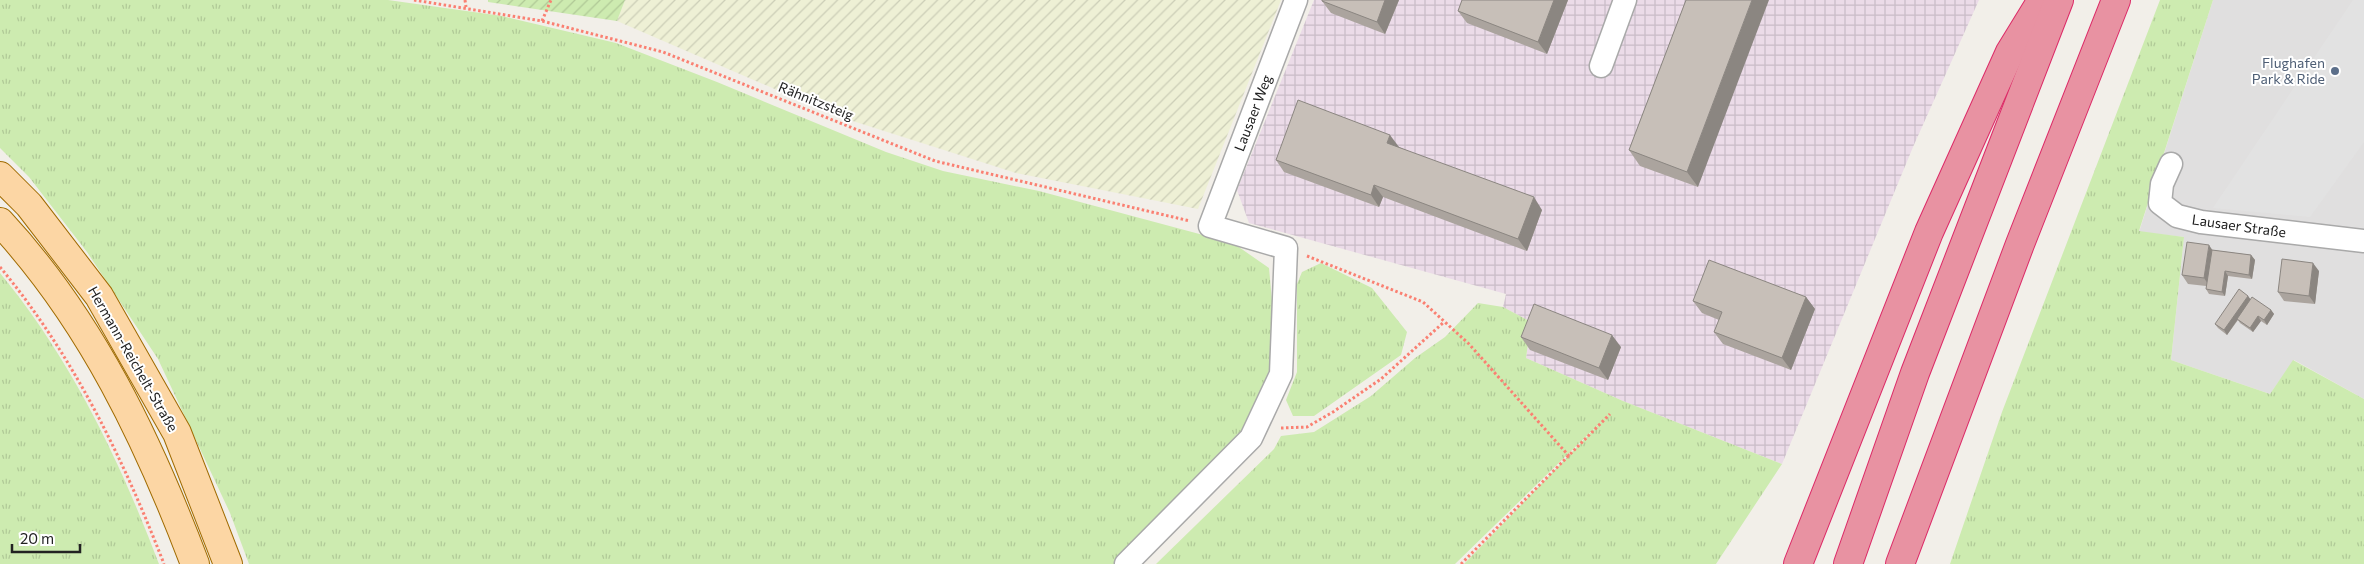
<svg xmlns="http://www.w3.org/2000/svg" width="2364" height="564" font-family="Commissioner,sans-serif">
	<defs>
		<pattern id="industrial-grid" width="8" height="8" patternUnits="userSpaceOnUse" patternTransform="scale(1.25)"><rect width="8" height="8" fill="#ebdbe8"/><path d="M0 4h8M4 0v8" fill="none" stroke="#c9bcc7"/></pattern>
		<pattern id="farmland-furrows" width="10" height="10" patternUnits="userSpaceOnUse" patternTransform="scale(1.25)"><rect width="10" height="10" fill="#eef0d5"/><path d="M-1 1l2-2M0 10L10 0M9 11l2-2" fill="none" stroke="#ccceb7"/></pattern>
		<pattern id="grass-tufts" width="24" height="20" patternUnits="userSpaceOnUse" patternTransform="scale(1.25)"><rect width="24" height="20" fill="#cdebb0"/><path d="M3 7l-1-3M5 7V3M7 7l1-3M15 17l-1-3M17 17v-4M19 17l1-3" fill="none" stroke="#b0c997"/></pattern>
		<pattern id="garden-furrows" width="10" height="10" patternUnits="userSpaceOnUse" patternTransform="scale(1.25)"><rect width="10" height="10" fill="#cdebb0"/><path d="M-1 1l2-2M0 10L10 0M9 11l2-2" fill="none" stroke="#b0c997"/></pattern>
	</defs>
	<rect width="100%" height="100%" fill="#f2efe9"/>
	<!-- residential -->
	<polygon fill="#e0dfdf" points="2213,0 2364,0 2364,399 2294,360 2270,394 2171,360 2184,237 2139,232"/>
	<!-- industrial -->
	<polygon fill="url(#industrial-grid)" points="1314,0 1979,0 1913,147 1782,464 1623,401 1526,358 1531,322 1503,307 1506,294 1249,223 1237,190"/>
	<!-- farmland -->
	<polygon fill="url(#farmland-furrows)" points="625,0 1281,0 1198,209 1016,173 837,116 617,21"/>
	<!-- grass -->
	<g fill="url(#grass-tufts)">
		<polygon points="0,0 388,0 502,16 616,43 717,82 886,152 943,171 1039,191 1233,243 1269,268 1274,323 1267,388 1246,427 1114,564 249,564 230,513 158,359 87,252 29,177 0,148"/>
		<polygon points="2160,0 2213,0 2139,231 2184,237 2171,360 2270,394 2293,360 2364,399 2364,564 1950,564 2002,412"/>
		<polygon points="1321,263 1372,288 1407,332 1401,355 1314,416 1293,416 1286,400 1297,372 1297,284 1302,272"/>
		<path d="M0,273C71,359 120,461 159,564H0Z"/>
		<polygon points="1478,303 1503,307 1531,322 1526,358 1623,401 1782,464 1716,564 1464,564 1603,420 1455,564 1156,564 1274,449 1281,436 1314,432 1371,396 1415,358 1445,337"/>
	</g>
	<!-- garden -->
	<polygon fill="url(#garden-furrows)" points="488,0 625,0 617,21 488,2"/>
	<!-- parking -->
	<polygon fill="#e2e2e2" points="2353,0 2364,0 2364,142 2310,217 2213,208"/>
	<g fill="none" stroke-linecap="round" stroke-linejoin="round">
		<defs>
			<g id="minor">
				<polyline points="1601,66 1625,0"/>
				<polyline points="2171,164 2162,184 2160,203 2177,216 2201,222 2364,241"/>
				<polyline points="1126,564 1251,438 1281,374 1286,248 1210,226 1296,0"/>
			</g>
			<g id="major">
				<polyline points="0,176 29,205 99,296 177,433 228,564"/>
				<path d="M0,222C91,320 148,440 195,564"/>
			</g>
			<g id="highway">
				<polyline points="1798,564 1929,232 2010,52 2042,0"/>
				<polyline points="1848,564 1915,373 2059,0"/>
				<polyline points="1900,564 2020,244 2116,0"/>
			</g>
		</defs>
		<!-- minor casing -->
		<use href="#minor" stroke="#a9a9a9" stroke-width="25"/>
		<!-- major casing -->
		<use href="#major" stroke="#a06b00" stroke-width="30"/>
		<!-- highway casing -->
		<use href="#highway" stroke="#dc2a67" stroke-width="30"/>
		<!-- path -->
		<g stroke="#fa8072" stroke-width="3" stroke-dasharray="2.5 2.5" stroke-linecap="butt">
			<polyline points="414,0 542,21 663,52 935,161 1190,221"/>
			<polyline points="465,0 466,7"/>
			<polyline points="542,21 551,0"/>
			<polyline points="1307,256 1423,302 1469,344 1569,456"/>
			<path d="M0,267C73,355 123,458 164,564"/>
			<polyline points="1281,428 1307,427 1333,412 1381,379 1444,322"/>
			<polyline points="1461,564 1610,414"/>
		</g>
		<!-- minor -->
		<use href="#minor" stroke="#fff" stroke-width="22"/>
		<!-- major -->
		<use href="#major" stroke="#fcd6a4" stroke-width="28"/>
		<!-- highway -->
		<use href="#highway" stroke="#e892a2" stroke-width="28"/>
	</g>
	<!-- wall -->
	<g fill="#aba49e">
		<polygon points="1399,0 1385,34 1331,13 1322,1"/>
		<polygon points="1462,0 1568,0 1547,54 1467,23 1458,11"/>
		<polygon points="1686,0 1698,187 1640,166 1629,150"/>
		<polygon points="1399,147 1542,210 1527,251 1383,197 1379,207 1284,172 1276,160"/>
		<polygon points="2212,250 2251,255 2255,260 2252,279 2228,276 2225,296 2209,294 2206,289 2206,286 2188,284 2182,275"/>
		<polygon points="2319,271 2315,304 2284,301 2278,292"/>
		<polygon points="2248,296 2250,299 2271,310 2274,314 2267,325 2261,321 2253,332 2240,323 2238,320 2227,335 2218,328 2215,324"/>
		<polygon points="1806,297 1815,309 1791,370 1723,344 1714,332 1719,320 1702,313 1693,301"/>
		<polygon points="1521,337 1621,347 1608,380 1530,350"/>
	</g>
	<!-- shaded-wall -->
	<g fill="#8b8681">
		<polygon points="1385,0 1399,0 1385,34 1377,22"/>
		<polygon points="1554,0 1568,0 1547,54 1538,42"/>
		<polygon points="1752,0 1769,0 1698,187 1687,172"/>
		<polygon points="1390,135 1399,147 1396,156 1387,143"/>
		<polygon points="1374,185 1383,197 1379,207 1371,195"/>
		<polygon points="1534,197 1542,210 1527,251 1518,239"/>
		<polygon points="2209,245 2215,254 2210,287 2204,278"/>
		<polygon points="2251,255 2255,260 2252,279 2249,275"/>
		<polygon points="2313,263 2319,271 2315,304 2309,296"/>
		<polygon points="2225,271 2228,276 2225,296 2222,292"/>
		<polygon points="2248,296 2251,300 2227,335 2224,330"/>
		<polygon points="1806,297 1815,309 1791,370 1782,358"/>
		<polygon points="2271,310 2274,314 2267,325 2264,320"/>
		<polygon points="2258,316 2261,321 2253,332 2250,328"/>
		<polygon points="1612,335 1621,347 1608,380 1599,368"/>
	</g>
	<!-- building -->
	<g fill="#c7bfb8" stroke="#8b8681">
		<polygon points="1322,0 1385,0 1377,22 1322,1"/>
		<polygon points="1462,0 1554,0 1538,42 1458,11"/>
		<polygon points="1686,0 1752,0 1687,172 1629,150"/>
		<polygon points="1298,100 1390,135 1387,143 1534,197 1518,239 1374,185 1371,195 1276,160"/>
		<polygon points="2187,242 2209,245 2204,278 2182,275"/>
		<polygon points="2212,250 2251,255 2249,275 2225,271 2222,292 2206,289"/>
		<polygon points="2282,259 2313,263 2309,296 2278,292"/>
		<polygon points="1709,260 1806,297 1782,358 1714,332 1722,312 1693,301"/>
		<polygon points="2239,289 2248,296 2224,330 2215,324"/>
		<polygon points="2252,297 2271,310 2264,320 2258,316 2250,328 2237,319"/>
		<polygon points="1534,304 1612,335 1599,368 1521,337"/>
	</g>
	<!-- markers -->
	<circle fill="#5c6f8a" stroke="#fff" stroke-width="2" cx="2335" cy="71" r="5"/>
	<g text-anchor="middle" stroke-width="4" stroke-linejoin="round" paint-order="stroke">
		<!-- service labels -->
		<g font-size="14" fill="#4e5e75" stroke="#fff" text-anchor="end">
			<text x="2325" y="68">Flughafen<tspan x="2325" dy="16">Park &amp; Ride</tspan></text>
		</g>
		<!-- street labels -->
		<g font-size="14" fill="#222" stroke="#fff">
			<text transform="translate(816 101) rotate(22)" y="5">Rähnitzsteig</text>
			<text transform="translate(1253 113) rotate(-69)" y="5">Lausaer Weg</text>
			<text transform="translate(2239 226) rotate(8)" y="5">Lausaer Straße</text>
			<text transform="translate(133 359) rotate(60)" y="5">Hermann-Reichelt-Straße</text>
		</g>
	</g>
	<!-- scale -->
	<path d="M12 544v8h68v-8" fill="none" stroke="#222222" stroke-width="2.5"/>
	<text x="20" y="544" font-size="15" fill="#222222" stroke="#ffffff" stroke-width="4" paint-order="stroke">20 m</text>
</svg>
